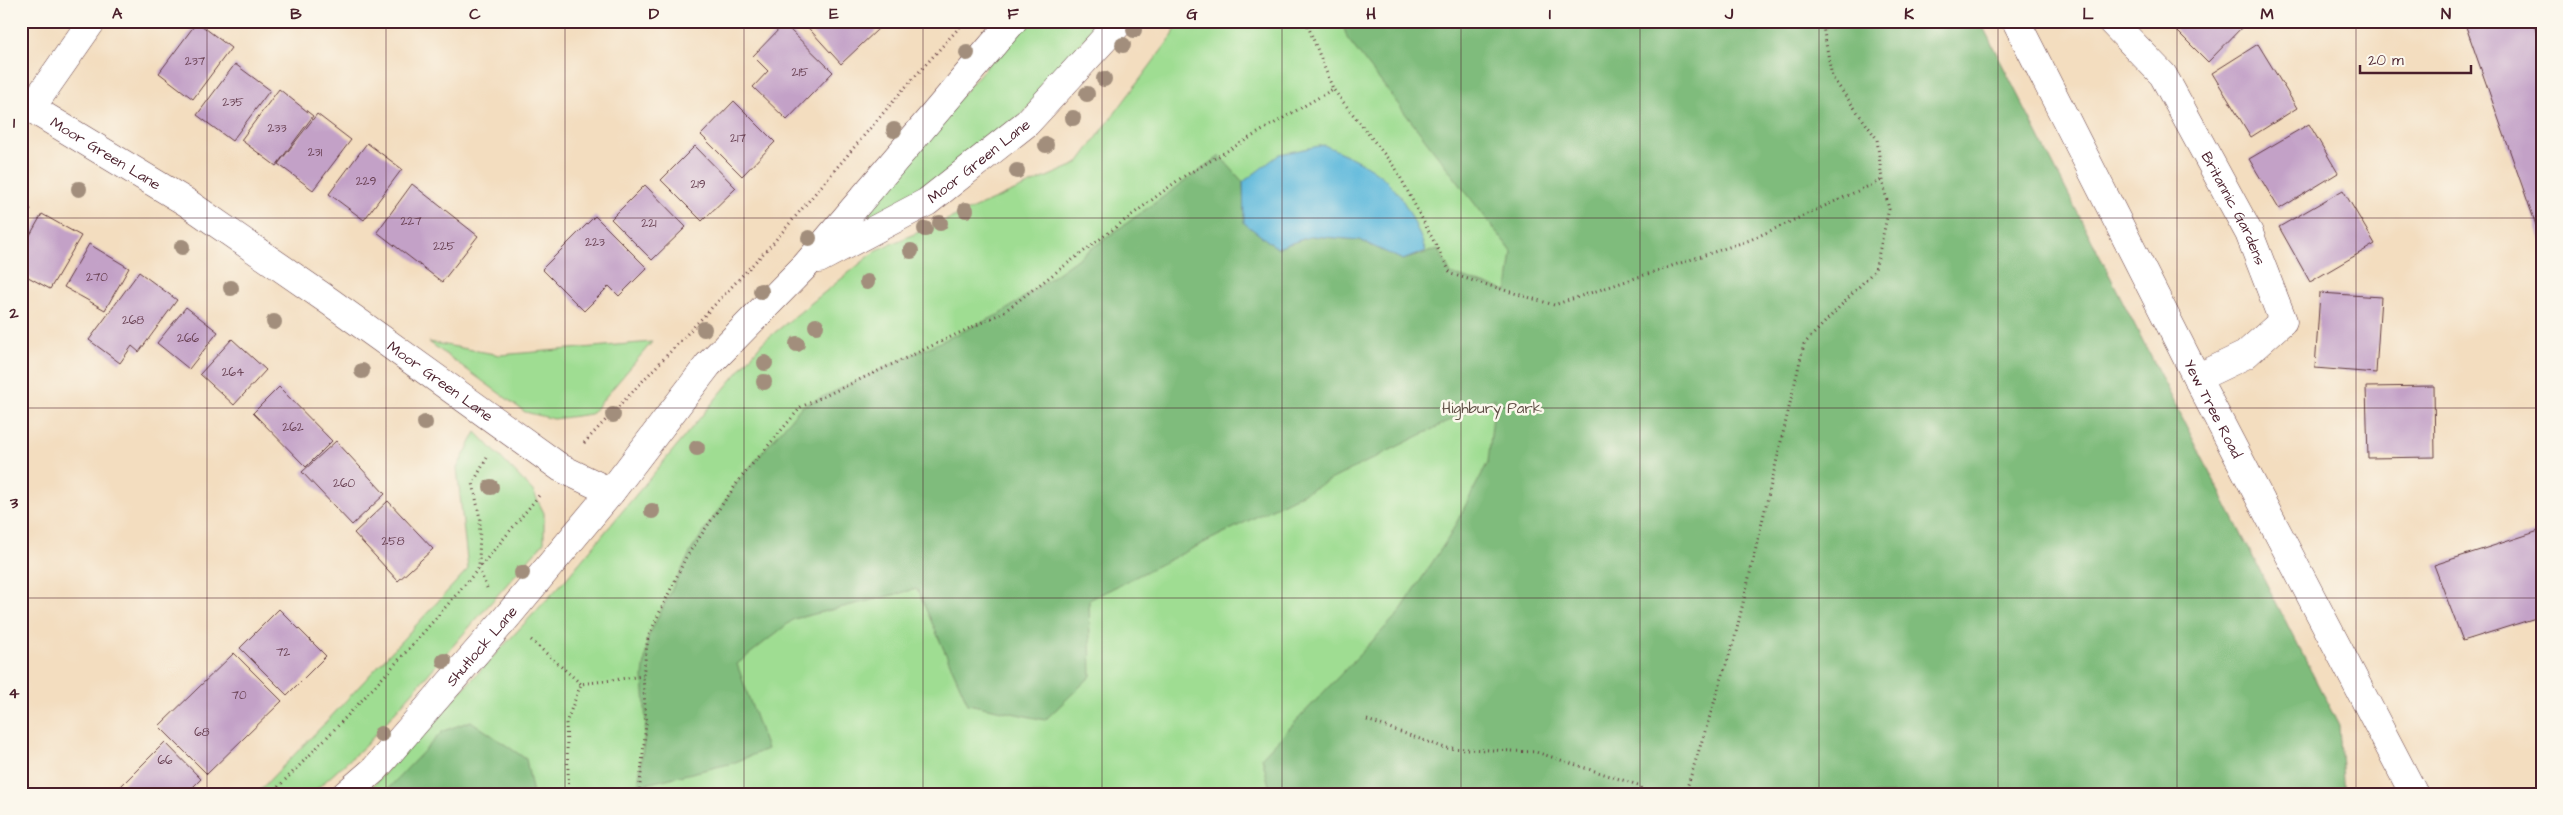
<svg xmlns="http://www.w3.org/2000/svg" width="2563" height="815" font-family="'Architects Daughter',sans-serif">
	<rect width="100%" height="100%" fill="#fbf7ec"/>
	<filter id="ink" filterUnits="userSpaceOnUse"><feTurbulence type="fractalNoise" baseFrequency=".02" numOctaves="2"/><feDisplacementMap in="SourceGraphic" scale="10" xChannelSelector="R" yChannelSelector="G"/><feConvolveMatrix kernelMatrix="1 2 1 2 8 2 1 2 1" color-interpolation-filters="sRGB"/></filter>
	<filter id="wash" filterUnits="userSpaceOnUse"><feTurbulence type="fractalNoise" baseFrequency=".0096" numOctaves="4" result="noise"/><feDisplacementMap in="SourceGraphic" scale="20" xChannelSelector="R" yChannelSelector="G"/><feGaussianBlur stdDeviation="1.12" result="paint"/><feColorMatrix in="noise" values="0 0 0 0 0 0 0 0 0 0 0 0 0 0 0 0 0 1.4 0 .05"/><feComposite in="paint" operator="in"/></filter>
	<g filter="url(#wash)">
		<rect width="100%" height="100%" fill="#f3ddbf"/>
		<!-- green -->
		<g fill="#9fdd92" stroke="#747e5e">
			<polygon points="1026,21 1099,21 1022,115 918,195 833,243"/>
			<polygon points="1178,21 1980,21 2189,794 365,794 566,579 763,342 877,250 1077,164 1173,35"/>
			<polygon points="429,342 500,355 652,342 591,414 554,419 525,412"/>
			<polygon points="476,432 533,491 544,513 544,542 366,745 311,794 256,794 327,721 468,569 457,468"/>
		</g>
		<!-- forest -->
		<g fill="#7fbc7c" stroke="#646e54">
			<polygon points="1342,21 1838,21 1846,24 1847,21 1980,21 2339,726 2344,794 1271,794 1262,757 1399,613 1449,537 1488,462 1495,398 1089,600 1091,676 1045,720 968,704 917,589 794,619 737,664 767,749 733,763 638,786 646,724 643,676 648,637 692,549 739,480 801,407 1002,313 1220,156 1243,182 1245,223 1277,248 1312,236 1360,240 1403,260 1438,249 1451,274 1507,291 1512,252 1347,38"/>
			<polygon points="471,721 526,759 533,794 383,794 443,731"/>
		</g>
		<!-- water -->
		<path fill="#5eb9dc" stroke="#546c84" d="M1324,145C1388,172 1401,186 1426,251L1403,260L1359,240L1312,236L1277,248L1244,223L1243,182L1280,154Z"/>
		<g id="blocks">
			<!-- building -->
			<g fill="#c3a1c7">
				<polygon points="802,21 871,21 878,29 841,64"/>
				<polygon points="2167,21 2248,21 2208,62"/>
				<polygon points="2464,21 2532,21 2542,45 2542,242"/>
				<polygon points="197,22 231,48 193,99 159,73"/>
				<polygon points="784,24 833,72 787,120 753,87 768,71 753,56"/>
				<polygon points="2258,44 2297,108 2251,137 2212,73"/>
				<polygon points="235,64 270,90 232,141 197,115"/>
				<polygon points="279,89 313,116 276,166 241,140"/>
				<polygon points="734,101 775,142 742,176 701,135"/>
				<polygon points="317,114 351,140 313,190 278,164"/>
				<polygon points="2309,124 2338,173 2279,209 2249,159"/>
				<polygon points="367,143 402,169 364,220 329,194"/>
				<polygon points="695,146 736,188 702,221 661,180"/>
				<polygon points="412,184 478,236 442,282 377,232"/>
				<polygon points="645,185 686,227 652,260 611,219"/>
				<polygon points="2343,190 2375,244 2310,282 2279,227"/>
				<polygon points="21,203 31,209 21,226"/>
				<polygon points="42,214 81,236 50,289 21,273 21,251"/>
				<polygon points="595,216 647,268 619,296 609,286 584,311 542,269"/>
				<polygon points="89,244 129,268 105,310 64,287"/>
				<polygon points="139,272 177,300 139,352 132,346 120,363 89,340"/>
				<polygon points="2320,293 2381,297 2376,373 2315,368"/>
				<polygon points="186,307 218,332 189,369 157,343"/>
				<polygon points="232,339 266,370 234,405 200,374"/>
				<polygon points="2434,386 2435,457 2368,458 2366,387"/>
				<polygon points="279,387 332,441 306,467 253,413"/>
				<polygon points="336,441 385,494 352,525 302,472"/>
				<polygon points="388,501 433,549 398,581 354,533"/>
				<polygon points="2542,530 2542,616 2463,641 2434,565"/>
				<polygon points="279,609 326,656 287,695 240,648"/>
				<polygon points="234,653 282,701 207,774 159,726"/>
				<polygon points="165,742 201,779 186,794 113,794"/>
			</g>
		</g>
	</g>
	<g filter="url(#ink)">
		<use href="#blocks" fill-opacity="0" stroke="#633c41" stroke-width="1"/>
		<g fill="none" stroke-linecap="round" stroke-linejoin="round">
			<defs>
				<g id="street">
					<path id="s1" d="M2016,21L2197,378L2414,794"/>
					<path id="s2" d="M2111,21L2163,75L2249,233L2283,321L2245,355L2197,378"/>
					<path id="s3" d="M21,102L186,202L329,301L561,468L611,492"/>
					<polyline points="32,107 92,21"/>
					<path id="s4" d="M819,259L927,202L1027,123L1121,21"/>
					<path id="s5" d="M346,794L375,769L506,618L611,492L708,365L806,265L1013,21"/>
				</g>
			</defs>
			<!-- street casing -->
			<use href="#street" stroke="#633c41" stroke-width="29"/>
			<!-- path -->
			<g stroke="#633c41" stroke-width="3" stroke-dasharray="1 4" stroke-linecap="butt">
				<polyline points="1306,21 1333,89 1396,169 1451,274 1554,305 1750,240 1882,180"/>
				<polyline points="584,443 773,243 901,92 965,21"/>
				<polyline points="487,588 479,569 480,519 473,483 488,456"/>
				<polyline points="531,640 581,684"/>
				<polyline points="1367,720 1445,748 1536,752 1638,785 1645,794"/>
				<path d="M271,794C367,699 456,598 541,493"/>
				<polyline points="569,794 566,723 581,684 643,676"/>
				<polyline points="639,794 646,724 643,676 648,637 686,557 739,480 801,407 1002,313 1181,178 1333,89"/>
				<polyline points="1685,794 1735,637 1804,344 1875,270 1889,209 1882,180 1877,139 1832,77 1822,21"/>
			</g>
			<!-- street -->
			<use href="#street" stroke="#fff" stroke-width="28"/>
		</g>
		<!-- trees -->
		<g fill="#a28e7c">
			<circle cx="1134" cy="30" r="8"/>
			<circle cx="1123" cy="45" r="8"/>
			<circle cx="967" cy="53" r="8"/>
			<circle cx="1104" cy="79" r="8"/>
			<circle cx="1087" cy="94" r="8"/>
			<circle cx="1073" cy="118" r="8"/>
			<circle cx="894" cy="130" r="8"/>
			<circle cx="1046" cy="145" r="8"/>
			<circle cx="1017" cy="171" r="8"/>
			<circle cx="79" cy="189" r="8"/>
			<circle cx="966" cy="210" r="8"/>
			<circle cx="940" cy="223" r="8"/>
			<circle cx="925" cy="229" r="8"/>
			<circle cx="809" cy="238" r="8"/>
			<circle cx="182" cy="247" r="8"/>
			<circle cx="911" cy="251" r="8"/>
			<circle cx="867" cy="282" r="8"/>
			<circle cx="231" cy="288" r="8"/>
			<circle cx="761" cy="291" r="8"/>
			<circle cx="274" cy="322" r="8"/>
			<circle cx="816" cy="326" r="8"/>
			<circle cx="704" cy="329" r="8"/>
			<circle cx="797" cy="344" r="8"/>
			<circle cx="765" cy="363" r="8"/>
			<circle cx="362" cy="371" r="8"/>
			<circle cx="764" cy="382" r="8"/>
			<circle cx="613" cy="415" r="8"/>
			<circle cx="425" cy="423" r="8"/>
			<circle cx="697" cy="448" r="8"/>
			<circle cx="491" cy="487" r="8"/>
			<circle cx="652" cy="511" r="8"/>
			<circle cx="522" cy="573" r="8"/>
			<circle cx="444" cy="661" r="8"/>
			<circle cx="381" cy="734" r="8"/>
		</g>
	</g>
	<!-- grid -->
	<path fill="none" stroke="#4a1f2b" stroke-width="1" stroke-opacity="0.55" d="M207,21V794M386,21V794M565,21V794M744,21V794M923,21V794M1102,21V794M1282,21V794M1461,21V794M1640,21V794M1819,21V794M1998,21V794M2177,21V794M2356,21V794M21,218H2542M21,408H2542M21,598H2542"/>
	<g text-anchor="middle" stroke-width="5" stroke-linejoin="round" paint-order="stroke">
		<!-- number labels -->
		<g font-size="12" fill="#684052">
			<text x="195" y="65">237</text>
			<text x="800" y="76">215</text>
			<text x="233" y="106">235</text>
			<text x="277" y="132">233</text>
			<text x="738" y="142">217</text>
			<text x="315" y="156">231</text>
			<text x="366" y="185">229</text>
			<text x="698" y="188">219</text>
			<text x="411" y="225">227</text>
			<text x="649" y="227">221</text>
			<text x="595" y="246">223</text>
			<text x="444" y="250">225</text>
			<text x="97" y="281">270</text>
			<text x="133" y="324">268</text>
			<text x="188" y="342">266</text>
			<text x="233" y="376">264</text>
			<text x="293" y="431">262</text>
			<text x="344" y="487">260</text>
			<text x="393" y="545">258</text>
			<text x="283" y="656">72</text>
			<text x="239" y="699">70</text>
			<text x="202" y="736">68</text>
			<text x="165" y="764">66</text>
		</g>
		<!-- street labels -->
		<g font-size="15" fill="#4a1f2b" stroke="#fbf7ec">
			<text dy="5" stroke="none"><textPath href="#s3" startOffset="99">Moor Green Lane</textPath></text>
			<text dy="5" stroke="none"><textPath href="#s4" startOffset="188">Moor Green Lane</textPath></text>
			<text dy="5" stroke="none"><textPath href="#s2" startOffset="226">Britannic Gardens</textPath></text>
			<text dy="5" stroke="none"><textPath href="#s3" startOffset="504">Moor Green Lane</textPath></text>
			<text dy="5" stroke="none"><textPath href="#s1" startOffset="435">Yew Tree Road</textPath></text>
			<text dy="5" stroke="none"><textPath href="#s5" startOffset="201">Shutlock Lane</textPath></text>
		</g>
		<!-- park labels -->
		<g font-size="15" fill="#5f4e45" stroke="#fbf7ec">
			<text x="1492" y="413">Highbury Park</text>
		</g>
	</g>
	<!-- margin -->
	<rect width="2563" height="815" fill="none" stroke="#fbf7ec" stroke-width="55"/>
	<!-- scale -->
	<path d="M2360 65v8h111v-8" fill="none" stroke="#4a1f2b" stroke-width="2.5"/>
	<text x="2368" y="65" font-size="15" fill="#4a1f2b" stroke="#fbf7ec" stroke-width="4" paint-order="stroke">20 m</text>
	<rect x="28" y="28" width="2508" height="760" fill="none" stroke="#4a1f2b" stroke-width="2"/>
	<g font-size="16" text-anchor="middle" font-weight="bold" fill="#4a1f2b">
		<text x="117" y="19">A</text>
		<text x="296" y="19">B</text>
		<text x="475" y="19">C</text>
		<text x="654" y="19">D</text>
		<text x="834" y="19">E</text>
		<text x="1013" y="19">F</text>
		<text x="1192" y="19">G</text>
		<text x="1371" y="19">H</text>
		<text x="1550" y="19">I</text>
		<text x="1729" y="19">J</text>
		<text x="1909" y="19">K</text>
		<text x="2088" y="19">L</text>
		<text x="2267" y="19">M</text>
		<text x="2446" y="19">N</text>
		<text x="14" y="128">1</text>
		<text x="14" y="318">2</text>
		<text x="14" y="508">3</text>
		<text x="14" y="698">4</text>
	</g>
</svg>
